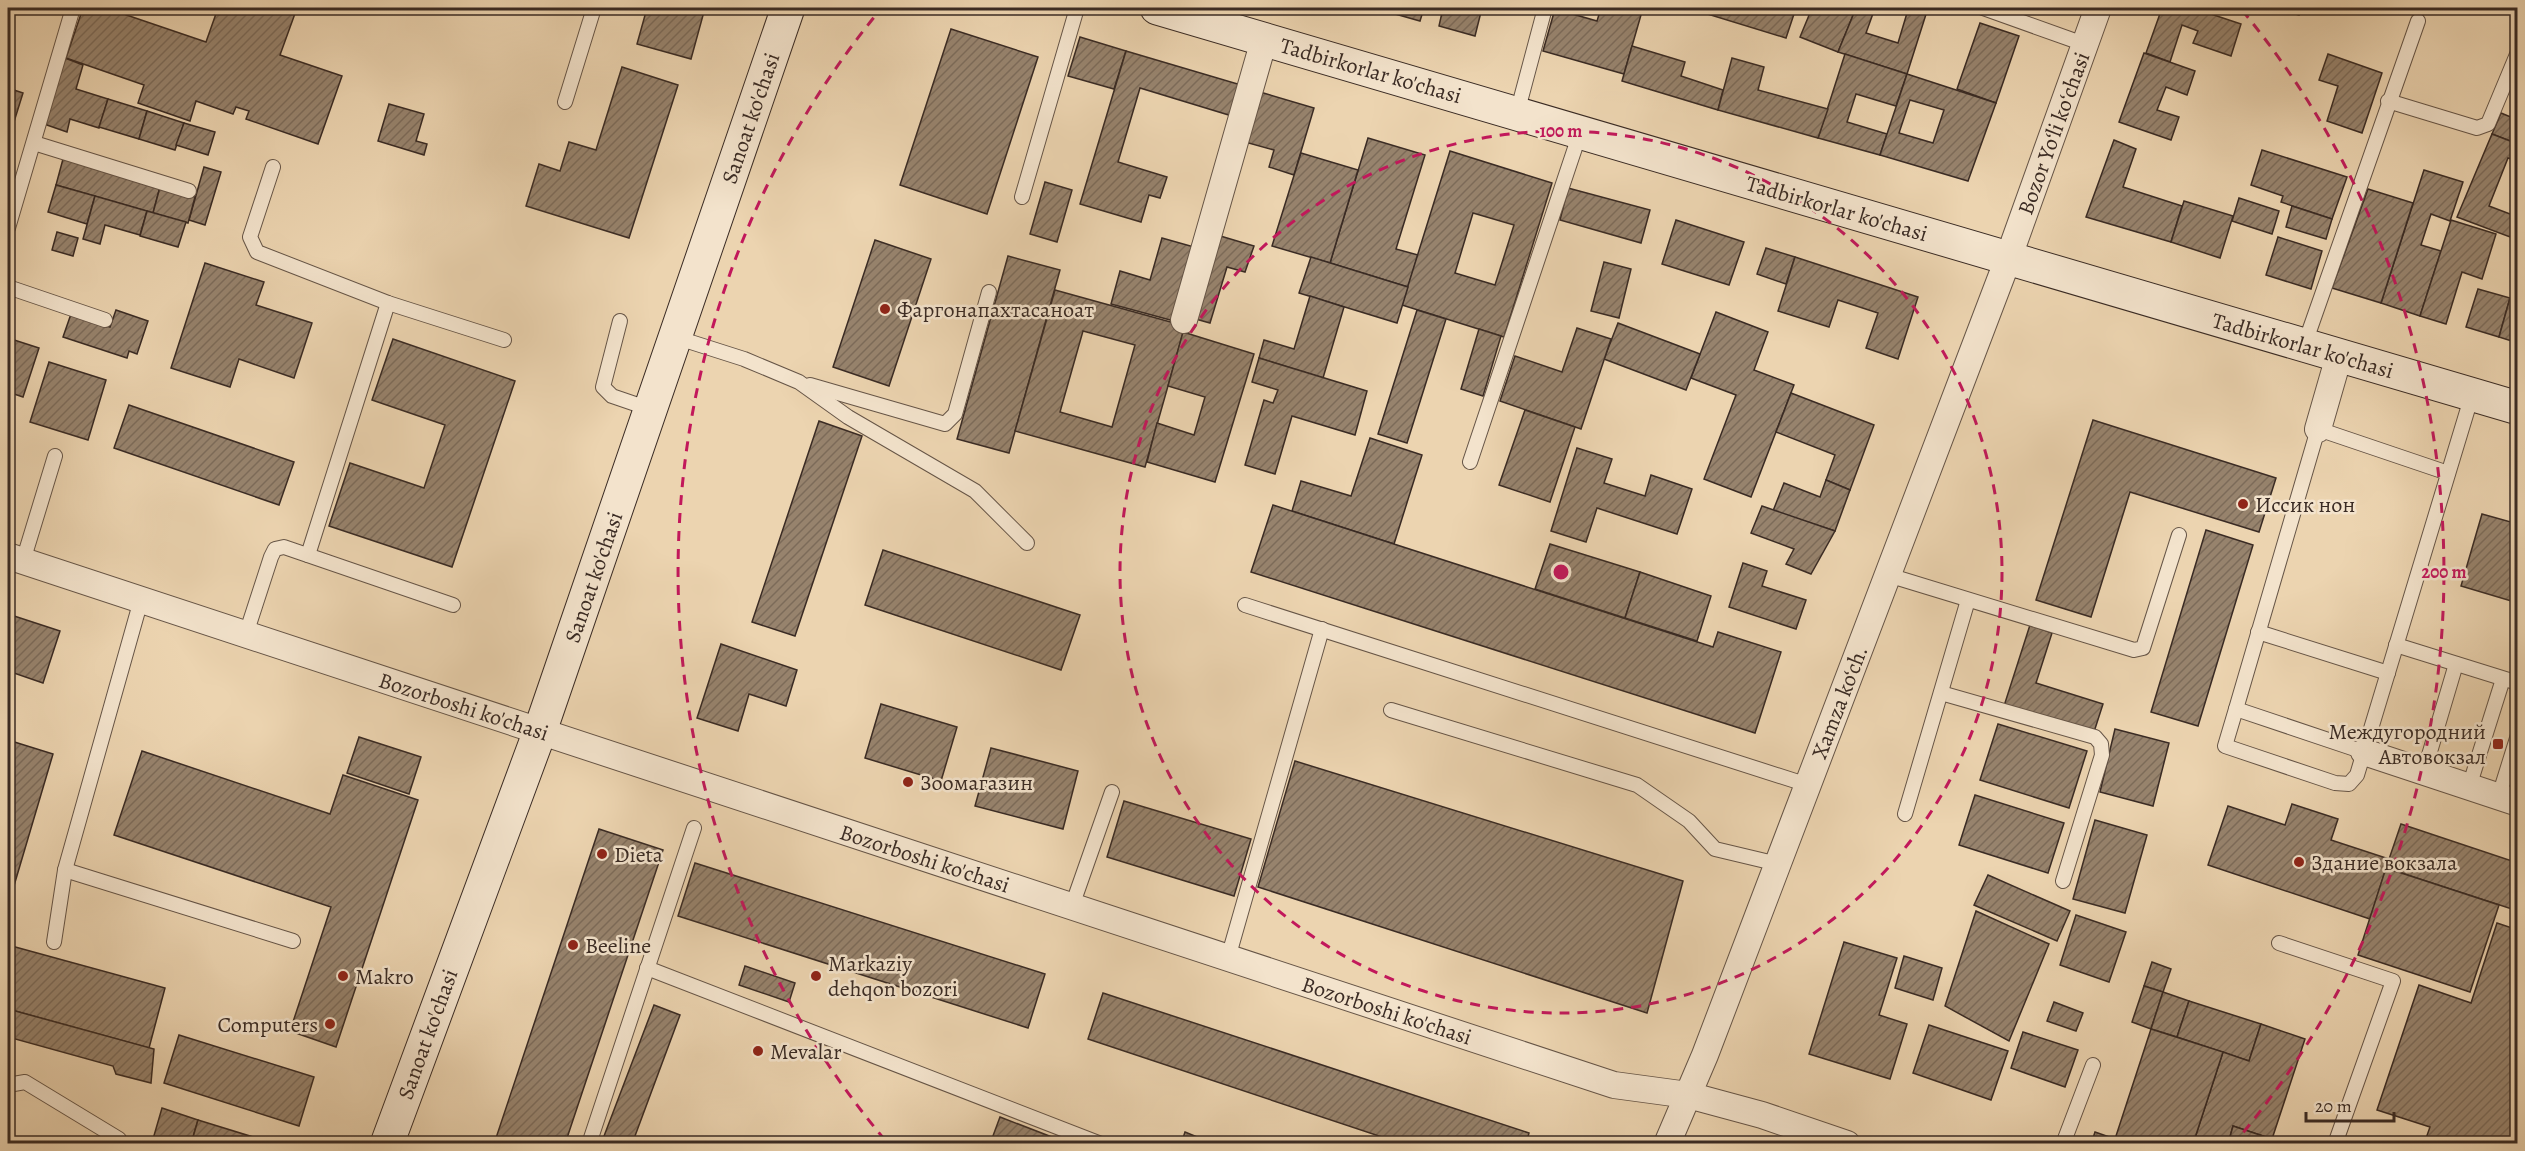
<svg xmlns="http://www.w3.org/2000/svg" width="2525" height="1151" font-family="Alegreya,serif">
	<defs>
		<pattern id="building-hatch" width="6" height="6" patternUnits="userSpaceOnUse" patternTransform="scale(1.5)"><rect width="6" height="6" fill="#97836d"/><path d="M-1 1l2-2M0 6l6-6M5 7l2-2" fill="none" stroke="#7c6b59"/></pattern>
	</defs>
	<rect width="100%" height="100%" fill="#ecd4b0"/>
	<filter id="stains"><feTurbulence type="fractalNoise" baseFrequency=".00333" numOctaves="4"/><feColorMatrix values="0 0 0 0 .2 0 0 0 0 .09 0 0 0 0 .02 0 0 0 .5 -.17"/></filter>
	<radialGradient id="worn" r=".72"><stop offset=".6" stop-color="#630" stop-opacity="0"/><stop offset="1" stop-color="#630" stop-opacity=".3"/></radialGradient>
	<!-- building -->
	<g fill="url(#building-hatch)" stroke="#3a2b24" stroke-width="1.5" fill-rule="evenodd">
		<polygon points="83,8 106,8 206,42 218,8 297,8 280,55 342,76 318,144 246,119 249,111 236,107 233,114 196,101 190,121 138,103 144,85 66,58"/>
		<polygon points="647,8 705,8 691,59 637,44"/>
		<polygon points="1369,8 1397,8 1395,14"/>
		<polygon points="1397,8 1424,8 1420,21 1395,14"/>
		<polygon points="1443,8 1482,8 1475,36 1439,26"/>
		<polygon points="1601,8 1643,8 1624,74 1543,51 1555,9 1597,21"/>
		<polygon points="1688,8 1796,8 1786,38"/>
		<polygon points="1812,8 1856,8 1838,52 1800,37"/>
		<polygon points="1856,8 1875,8 1866,33 1898,43 1907,13 1890,8 1928,8 1907,74 1838,52"/>
		<polygon points="2162,8 2193,8 2241,24 2231,56 2193,43 2198,31 2182,25 2170,62 2146,53"/>
		<polygon points="2275,8 2301,8 2299,15"/>
		<polygon points="1980,23 2019,36 1996,103 1957,89"/>
		<polygon points="951,29 1038,57 987,214 900,185"/>
		<polygon points="1080,37 1126,51 1114,89 1068,76"/>
		<polygon points="1632,46 1685,62 1681,76 1723,90 1718,110 1622,81"/>
		<polygon points="1126,51 1241,85 1232,116 1140,88 1118,162 1167,177 1160,198 1149,195 1141,222 1080,204"/>
		<polygon points="2144,53 2195,71 2187,95 2166,87 2157,110 2179,117 2171,140 2119,122"/>
		<polygon points="1845,54 1907,74 1896,106 1856,94 1847,122 1887,134 1880,155 1818,138"/>
		<polygon points="2328,54 2382,73 2362,133 2327,121 2338,86 2319,80"/>
		<polygon points="65,58 83,65 76,89 108,99 99,128 70,119 67,132 44,124"/>
		<polygon points="1732,58 1764,67 1758,90 1828,109 1818,138 1718,110"/>
		<polygon points="622,67 678,85 629,238 526,206 539,164 560,171 569,142 596,150"/>
		<path d="M1907,74L1996,103L1968,181L1880,155ZM1910,100L1944,110L1933,143L1899,133Z"/>
		<polygon points="8,88 23,93 8,141"/>
		<polygon points="1260,92 1314,108 1294,175 1269,167 1274,150 1245,142"/>
		<polygon points="108,99 147,111 139,139 99,127"/>
		<polygon points="389,104 424,114 416,141 427,144 424,155 378,141"/>
		<polygon points="147,111 184,123 175,150 139,139"/>
		<polygon points="2501,113 2518,120 2518,144 2492,134"/>
		<polygon points="184,123 215,132 208,155 176,145"/>
		<polygon points="2492,134 2518,144 2518,161 2508,158 2489,206 2518,217 2518,240 2457,217"/>
		<polygon points="1368,138 1425,155 1396,249 1418,255 1408,287 1330,263"/>
		<polygon points="2114,140 2136,149 2123,187 2182,206 2171,242 2086,217"/>
		<polygon points="2262,150 2347,177 2332,219 2281,202 2283,196 2251,185"/>
		<path d="M1450,151L1552,183L1504,337L1402,305ZM1473,213L1514,225L1495,285L1455,273Z"/>
		<polygon points="1301,153 1358,170 1330,263 1272,246"/>
		<polygon points="63,159 160,187 153,213 56,185"/>
		<polygon points="204,167 221,172 205,225 189,220"/>
		<polygon points="2424,170 2463,182 2450,221 2431,214 2421,245 2441,251 2420,316 2381,303"/>
		<polygon points="1045,182 1072,190 1057,242 1030,234"/>
		<polygon points="56,185 95,196 87,224 48,212"/>
		<polygon points="160,187 195,197 188,223 153,213"/>
		<polygon points="1568,188 1650,210 1641,243 1560,220"/>
		<polygon points="2368,189 2413,203 2381,303 2332,288"/>
		<polygon points="95,196 147,211 140,235 105,225 100,244 83,239"/>
		<polygon points="2239,198 2279,211 2272,234 2232,221"/>
		<polygon points="2184,201 2233,216 2220,258 2171,242"/>
		<polygon points="2292,206 2332,219 2326,239 2286,227"/>
		<polygon points="147,211 186,222 178,247 140,236"/>
		<polygon points="1676,220 1744,242 1729,285 1662,264"/>
		<polygon points="2451,220 2496,234 2482,279 2462,272 2446,324 2420,316"/>
		<polygon points="57,232 78,238 73,256 52,250"/>
		<polygon points="1217,235 1254,246 1245,272 1227,267 1210,323 1192,318"/>
		<polygon points="2278,237 2322,251 2311,289 2266,275"/>
		<polygon points="1162,238 1194,247 1174,321 1111,304 1120,271 1150,280"/>
		<polygon points="875,240 931,259 889,386 833,367"/>
		<polygon points="1766,248 1795,257 1786,284 1757,274"/>
		<polygon points="1008,256 1060,270 1009,453 957,439"/>
		<polygon points="1311,257 1408,287 1397,323 1299,293"/>
		<polygon points="1795,257 1918,297 1898,359 1866,348 1878,313 1838,300 1829,327 1778,311"/>
		<polygon points="1604,262 1631,269 1619,318 1591,311"/>
		<polygon points="205,263 264,282 256,305 312,323 294,378 239,359 230,387 171,368"/>
		<polygon points="2478,289 2510,298 2499,337 2466,327"/>
		<path d="M1055,290L1185,326L1145,467L1015,431ZM1083,331L1135,345L1112,427L1060,412Z"/>
		<polygon points="1310,296 1344,307 1323,378 1259,358 1264,340 1294,349"/>
		<polygon points="2510,298 2518,300 2518,343 2499,337"/>
		<polygon points="116,310 148,321 137,354 129,351 127,358 63,337 71,314 110,327"/>
		<polygon points="1417,310 1446,319 1407,443 1378,434"/>
		<polygon points="1716,312 1768,332 1754,370 1794,385 1751,497 1704,479 1736,395 1691,378"/>
		<polygon points="1618,323 1700,354 1686,390 1604,359"/>
		<polygon points="1577,328 1611,339 1581,429 1500,401 1515,356 1562,372"/>
		<polygon points="1479,329 1501,336 1483,396 1461,389"/>
		<polygon points="1183,332 1254,354 1215,482 1147,462 1157,423 1194,435 1205,397 1168,386"/>
		<polygon points="8,338 39,348 23,397 8,392"/>
		<polygon points="393,339 515,381 452,567 329,526 350,463 424,488 445,425 372,400"/>
		<polygon points="1259,358 1367,391 1355,435 1292,416 1275,474 1245,465 1264,400 1273,403 1278,390 1252,382"/>
		<polygon points="49,362 106,380 88,440 30,422"/>
		<polygon points="1791,393 1874,425 1850,490 1826,480 1835,455 1776,432"/>
		<polygon points="129,405 294,462 279,505 114,448"/>
		<polygon points="1525,410 1575,427 1550,502 1499,485"/>
		<polygon points="2093,420 2276,478 2259,532 2130,492 2091,617 2036,600"/>
		<polygon points="819,421 862,436 795,636 752,622"/>
		<polygon points="1370,438 1422,455 1394,544 1292,511 1301,481 1351,496"/>
		<polygon points="1577,448 1612,459 1604,483 1645,496 1651,475 1692,489 1677,534 1597,508 1586,542 1551,531"/>
		<polygon points="1826,480 1850,490 1835,531 1773,511 1784,483 1820,497"/>
		<polygon points="1273,505 1713,647 1718,632 1781,652 1755,733 1251,572"/>
		<polygon points="1762,506 1835,531 1811,574 1786,564 1794,549 1751,533"/>
		<polygon points="2482,514 2518,524 2518,603 2461,586"/>
		<polygon points="2206,530 2253,545 2198,726 2151,712"/>
		<polygon points="1550,544 1640,572 1625,618 1535,589"/>
		<polygon points="883,550 1080,615 1061,670 865,605"/>
		<polygon points="1743,563 1767,571 1762,586 1806,600 1796,629 1729,607"/>
		<polygon points="1640,572 1711,596 1697,641 1625,618"/>
		<polygon points="8,614 60,631 43,683 8,671"/>
		<polygon points="2030,625 2052,633 2036,683 2103,704 2093,735 2004,706"/>
		<polygon points="721,644 797,670 786,706 749,694 738,731 697,718"/>
		<polygon points="881,704 957,727 941,781 865,758"/>
		<polygon points="1998,724 2087,751 2069,808 1980,780"/>
		<polygon points="2115,729 2169,743 2153,806 2100,792"/>
		<polygon points="359,737 421,757 409,794 347,773"/>
		<polygon points="8,740 53,754 8,906"/>
		<polygon points="991,748 1078,771 1063,829 975,806"/>
		<polygon points="142,751 330,814 343,775 418,800 336,1047 290,1031 331,907 114,835"/>
		<polygon points="1295,761 1683,881 1647,1013 1258,887"/>
		<polygon points="1975,795 2064,823 2048,873 1959,845"/>
		<polygon points="1124,801 1251,839 1234,896 1107,857"/>
		<polygon points="2292,804 2338,819 2331,840 2389,859 2370,919 2208,865 2228,806 2285,825"/>
		<polygon points="2095,820 2147,835 2125,913 2073,899"/>
		<polygon points="2401,824 2518,863 2518,911 2386,868"/>
		<polygon points="599,829 663,850 565,1144 494,1144"/>
		<polygon points="695,863 1045,974 1028,1028 678,916"/>
		<polygon points="2386,868 2499,905 2470,992 2358,955"/>
		<polygon points="1988,875 2070,911 2057,941 1974,905"/>
		<polygon points="1976,911 2049,944 2009,1041 1945,1006"/>
		<polygon points="2076,915 2126,932 2109,982 2060,965"/>
		<polygon points="2497,923 2518,930 2518,1144 2424,1144 2430,1127 2377,1110 2419,985 2471,1003"/>
		<polygon points="1844,942 1897,958 1879,1015 1907,1024 1890,1079 1809,1054"/>
		<polygon points="8,945 165,988 149,1048 8,1009"/>
		<polygon points="1904,956 1942,968 1933,1000 1895,988"/>
		<polygon points="2152,962 2171,969 2163,992 2144,986"/>
		<polygon points="745,966 795,983 789,1002 739,985"/>
		<polygon points="2144,986 2163,992 2151,1029 2132,1022"/>
		<polygon points="2163,992 2189,1001 2177,1037 2151,1029"/>
		<polygon points="1103,993 1529,1133 1526,1144 1403,1144 1088,1039"/>
		<polygon points="2189,1001 2261,1024 2249,1061 2177,1037"/>
		<polygon points="2054,1002 2083,1013 2076,1031 2047,1021"/>
		<polygon points="654,1005 680,1015 632,1144 601,1144"/>
		<polygon points="8,1009 154,1049 151,1083 116,1074 113,1066 8,1037"/>
		<polygon points="2261,1024 2305,1039 2272,1139 2233,1126 2228,1144 2193,1144 2223,1052 2249,1061"/>
		<polygon points="1929,1025 2008,1051 1991,1100 1913,1073"/>
		<polygon points="2151,1029 2223,1052 2193,1144 2130,1144 2115,1139"/>
		<polygon points="2023,1032 2078,1050 2065,1087 2011,1068"/>
		<polygon points="179,1035 314,1077 299,1126 164,1083"/>
		<polygon points="162,1108 198,1120 191,1144 163,1144 153,1139"/>
		<polygon points="1000,1117 1070,1144 990,1144"/>
		<polygon points="198,1120 276,1144 191,1144"/>
		<polygon points="2233,1126 2272,1139 2270,1144 2228,1144"/>
		<polygon points="1185,1132 1214,1144 1181,1144"/>
		<polygon points="2095,1132 2115,1139 2130,1144 2091,1144"/>
	</g>
	<g fill="none" stroke-linecap="round" stroke-linejoin="round">
		<defs>
			<g id="service">
				<polyline points="1983,8 2084,44"/>
				<polyline points="2388,101 2477,128 2488,124 2518,52"/>
				<polyline points="565,102 594,8"/>
				<polyline points="1517,113 1545,8"/>
				<polyline points="34,143 189,191"/>
				<polyline points="273,167 250,237 257,252 388,303 504,340"/>
				<polyline points="1022,197 1077,8"/>
				<polyline points="8,228 73,8"/>
				<polyline points="8,287 105,320"/>
				<polyline points="620,321 603,387 612,396 650,409"/>
				<polyline points="675,337 744,359 799,382 848,417 975,491 1027,543"/>
				<polyline points="2304,346 2418,21"/>
				<polyline points="810,385 945,424 955,414 989,292"/>
				<polyline points="1470,462 1580,133"/>
				<polyline points="308,555 388,303"/>
				<polyline points="23,561 55,456"/>
				<polyline points="1888,575 2134,650 2143,648 2179,535"/>
				<polyline points="1245,605 1808,785"/>
				<polyline points="2258,632 2388,673"/>
				<polyline points="246,634 271,557 275,549 284,547 453,605"/>
				<polyline points="2396,645 2518,683"/>
				<polyline points="1941,693 2095,737 2101,744 2102,755 2063,881"/>
				<polyline points="2236,709 2225,746 2335,783 2349,784 2357,775 2472,395"/>
				<polyline points="1391,710 1637,785 1689,821 1715,849 1778,864"/>
				<polyline points="2364,752 2236,709 2318,429 2448,473"/>
				<polyline points="2424,772 2456,664"/>
				<polyline points="2469,787 2503,679"/>
				<polyline points="2499,796 2518,735"/>
				<polyline points="1905,814 1968,600"/>
				<polyline points="65,870 293,941"/>
				<polyline points="1072,906 1112,792"/>
				<polyline points="54,942 65,870 141,600"/>
				<polyline points="2279,943 2393,981 2335,1144"/>
				<polyline points="1228,958 1322,629"/>
				<polyline points="647,968 1101,1144"/>
				<polyline points="8,1085 25,1082 119,1139 121,1144"/>
				<polyline points="589,1144 694,828"/>
				<polyline points="2063,1144 2093,1065"/>
			</g>
			<g id="minor">
				<polyline points="1184,320 1264,40"/>
				<polyline points="2318,429 2339,356"/>
				<polyline points="8,556 1614,1085 1688,1095 1762,1115 1847,1144"/>
				<polyline points="2364,752 2518,803"/>
				<polyline points="1667,1144 1705,1055 2008,259 2098,8"/>
			</g>
			<g id="secondary">
				<polyline points="1157,8 2518,408"/>
				<polyline points="387,1144 540,731 788,8"/>
			</g>
		</defs>
		<!-- service casing -->
		<use href="#service" stroke="#665547" stroke-width="16"/>
		<!-- minor casing -->
		<use href="#minor" stroke="#665547" stroke-width="28"/>
		<!-- secondary casing -->
		<use href="#secondary" stroke="#3a2b24" stroke-width="35"/>
		<!-- service -->
		<use href="#service" stroke="#f3e3cc" stroke-width="14"/>
		<!-- minor -->
		<use href="#minor" stroke="#f3e3cc" stroke-width="26"/>
		<!-- secondary -->
		<use href="#secondary" stroke="#f3e3cc" stroke-width="33"/>
	</g>
	<!-- distance rings -->
	<g fill="none" stroke="#c2185b" stroke-width="3" stroke-dasharray="10 8">
		<circle cx="1561" cy="572" r="441"/>
		<path d="M885 1140A883 883 0 0 1 880 10M2242 10A883 883 0 0 1 2237 1140"/>
	</g>
	<!-- markers -->
	<g fill="#8f2418" stroke="#f3e3cc" stroke-width="2">
		<circle cx="885" cy="309" r="6"/>
		<circle cx="2243" cy="504" r="6"/>
		<rect x="2492" y="738" width="12" height="12" rx="3"/>
		<circle cx="908" cy="782" r="6"/>
		<circle cx="602" cy="854" r="6"/>
		<circle cx="2299" cy="862" r="6"/>
		<circle cx="573" cy="945" r="6"/>
		<circle cx="343" cy="976" r="6"/>
		<circle cx="816" cy="976" r="6"/>
		<circle cx="330" cy="1024" r="6"/>
		<circle cx="758" cy="1051" r="6"/>
	</g>
	<g text-anchor="middle" stroke-width="5" stroke-linejoin="round" paint-order="stroke">
		<!-- street labels -->
		<g font-size="22" fill="#3a2b24" stroke="#f3e3cc">
			<text transform="translate(1371 70) rotate(16)" y="8">Tadbirkorlar ko'chasi</text>
			<text transform="translate(750 118) rotate(-71)" y="8">Sanoat ko'chasi</text>
			<text transform="translate(2053 133) rotate(-70)" y="8">Bozor Yoʻli koʻchasi</text>
			<text transform="translate(1837 208) rotate(16)" y="8">Tadbirkorlar ko'chasi</text>
			<text transform="translate(2303 345) rotate(16)" y="8">Tadbirkorlar ko'chasi</text>
			<text transform="translate(593 577) rotate(-71)" y="8">Sanoat ko'chasi</text>
			<text transform="translate(1839 702) rotate(-69)" y="8">Xamza ko‘ch.</text>
			<text transform="translate(464 706) rotate(18)" y="8">Bozorboshi ko'chasi</text>
			<text transform="translate(925 858) rotate(18)" y="8">Bozorboshi ko'chasi</text>
			<text transform="translate(1387 1010) rotate(18)" y="8">Bozorboshi ko'chasi</text>
			<text transform="translate(427 1034) rotate(-70)" y="8">Sanoat ko'chasi</text>
		</g>
		<!-- poi labels -->
		<g font-size="22" fill="#3a2b24" stroke="#f3e3cc" text-anchor="start">
			<text x="897" y="317">Фаргонапахтасаноат</text>
			<text x="2255" y="512">Иссик нон</text>
			<text x="2486" y="739" text-anchor="end">Междугородний<tspan x="2486" dy="25">Автовокзал</tspan></text>
			<text x="920" y="790">Зоомагазин</text>
			<text x="614" y="862">Dieta</text>
			<text x="2311" y="870">Здание вокзала</text>
			<text x="585" y="953">Beeline</text>
			<text x="828" y="971">Markaziy<tspan x="828" dy="25">dehqon bozori</tspan></text>
			<text x="355" y="984">Makro</text>
			<text x="318" y="1032" text-anchor="end">Computers</text>
			<text x="770" y="1059">Mevalar</text>
		</g>
	</g>
	<circle cx="1561" cy="572" r="9" fill="#c2185b" stroke="#f3e3cc" stroke-width="3"/>
	<g font-size="18" text-anchor="middle" font-weight="bold" fill="#c2185b" stroke="#f3e3cc" stroke-width="5" stroke-linejoin="round" paint-order="stroke">
		<text x="1561" y="137">100 m</text>
		<text x="2444" y="578">200 m</text>
	</g>
	<!-- margin -->
	<rect width="2525" height="1151" fill="none" stroke="#ecd4b0" stroke-width="30"/>
	<rect x="9" y="9" width="2507" height="1133" fill="none" stroke="#3a2b24" stroke-width="3"/>
	<rect x="15" y="15" width="2495" height="1121" fill="none" stroke="#3a2b24" stroke-width="1.5"/>
	<!-- scale -->
	<path d="M2306 1112v9h88v-9" fill="none" stroke="#3a2b24" stroke-width="3"/>
	<text x="2315" y="1112" font-size="18" fill="#3a2b24" stroke="#f3e3cc" stroke-width="4.5" paint-order="stroke">20 m</text>
	<rect width="100%" height="100%" filter="url(#stains)"/>
	<rect width="100%" height="100%" fill="url(#worn)"/>
</svg>
